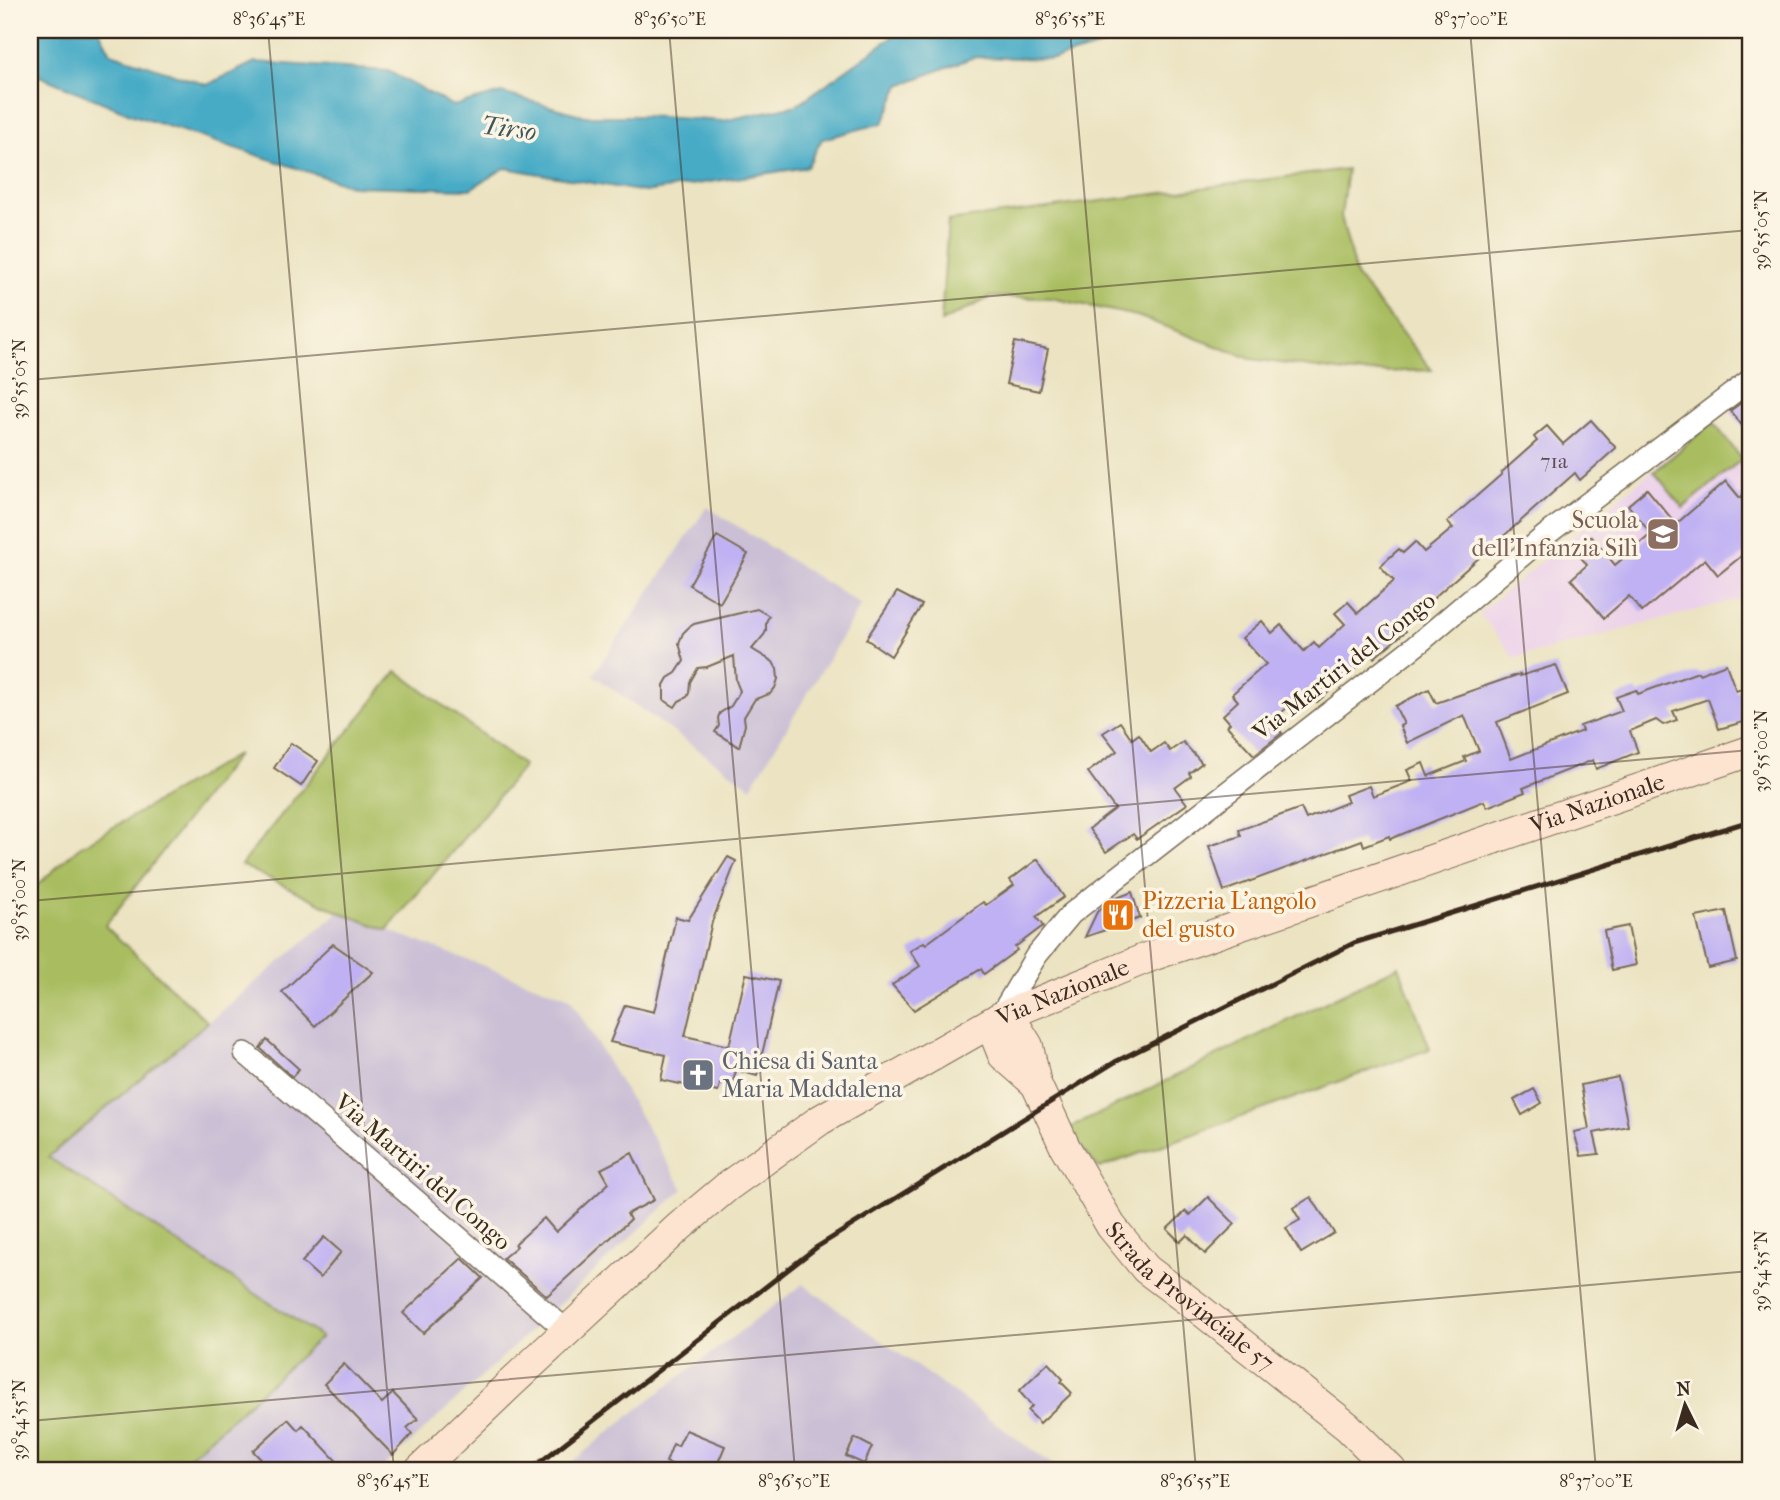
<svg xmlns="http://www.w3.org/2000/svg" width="1780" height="1500" font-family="'IM FELL French Canon',serif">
	<rect width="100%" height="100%" fill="#fcf5e5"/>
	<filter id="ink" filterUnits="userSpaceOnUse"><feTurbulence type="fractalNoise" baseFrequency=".0143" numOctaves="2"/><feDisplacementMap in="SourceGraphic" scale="14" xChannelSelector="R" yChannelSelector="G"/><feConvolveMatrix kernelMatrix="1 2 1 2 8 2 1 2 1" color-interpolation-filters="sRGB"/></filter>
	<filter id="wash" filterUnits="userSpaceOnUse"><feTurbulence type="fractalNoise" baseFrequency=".00686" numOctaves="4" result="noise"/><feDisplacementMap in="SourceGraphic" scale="28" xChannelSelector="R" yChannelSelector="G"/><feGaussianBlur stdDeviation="1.57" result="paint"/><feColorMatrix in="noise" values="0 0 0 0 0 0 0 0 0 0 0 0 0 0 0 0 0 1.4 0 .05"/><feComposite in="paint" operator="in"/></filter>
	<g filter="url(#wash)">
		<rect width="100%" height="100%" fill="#ebe3c1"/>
		<!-- built -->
		<polygon fill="#ecd1ea" points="1713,419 1750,468 1750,596 1515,658 1479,613 1652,471"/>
		<!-- industrial -->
		<g fill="#cbbfd5">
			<polygon points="707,507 861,605 751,787 593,675"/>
			<polygon points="339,912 570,998 683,1189 381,1470 175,1470 321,1338 48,1157"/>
			<polygon points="803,1284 1060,1470 562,1470 639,1408"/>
		</g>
		<!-- green -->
		<g fill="#a9bd61" stroke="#727440" stroke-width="2">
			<polygon points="1347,169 1341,216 1356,276 1432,370 1353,373 1251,359 1137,316 1051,298 991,297 941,322 948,221"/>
			<polygon points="1713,422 1742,459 1683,508 1654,472"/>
			<polygon points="397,671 524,766 387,930 339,912 241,865"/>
			<polygon points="238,754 105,926 208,1022 48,1157 321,1337 175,1470 30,1470 30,892 78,848"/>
			<polygon points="1399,966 1430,1049 1099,1168 1066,1130"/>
		</g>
		<!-- water -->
		<polygon fill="#46abc6" stroke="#406a72" stroke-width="2" points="30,30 99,30 111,53 207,85 255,62 388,71 453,106 502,93 585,116 644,116 723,121 797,105 902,30 1159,30 1055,59 974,57 900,85 883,123 822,139 807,167 645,192 505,168 470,189 352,186 133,115 30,72"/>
		<g id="blocks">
			<!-- building -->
			<g fill="#bfb1f3">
				<polygon points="1015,342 1048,349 1039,391 1006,384"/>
				<polygon points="1750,396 1750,435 1730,411"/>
				<polygon points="1591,420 1616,448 1580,480 1575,473 1438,594 1403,627 1406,631 1374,658 1371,655 1317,702 1307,690 1272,721 1282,733 1254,755 1227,726 1230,723 1223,715 1238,701 1232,694 1266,664 1242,638 1262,621 1272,633 1281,625 1304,651 1314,642 1319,648 1345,624 1335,613 1348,602 1358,613 1394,581 1380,566 1399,549 1403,553 1415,542 1424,552 1453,528 1447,522 1502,474 1501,473 1537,441 1534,437 1547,426 1563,444"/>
				<polygon points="1726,481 1740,498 1750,489 1750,549 1718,575 1705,559 1642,612 1629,596 1604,618 1571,579 1587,565 1575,550 1591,536 1615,565 1651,534 1628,505 1647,489 1676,524"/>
				<polygon points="717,536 748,554 720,603 689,585"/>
				<polygon points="897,592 922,605 891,656 866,639"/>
				<polygon points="757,609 769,616 766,622 766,631 764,635 752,649 773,662 777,669 778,679 775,688 770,694 755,699 744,717 745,725 739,747 715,732 719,726 718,718 720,713 731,706 740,691 736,681 734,656 707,667 698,668 690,682 689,693 687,697 679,701 675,707 664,700 664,685 668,678 676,673 684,661 679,643 683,633 688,628 694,624"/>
				<polygon points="1726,664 1736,691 1750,686 1750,720 1719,729 1708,699 1673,711 1677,720 1663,725 1656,720 1630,731 1638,752 1596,769 1593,760 1523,788 1525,792 1487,807 1484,801 1390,839 1389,836 1364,846 1362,840 1224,891 1209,846 1241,836 1239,830 1301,808 1306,819 1348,802 1345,795 1369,786 1373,796 1412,781 1407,770 1423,763 1428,776 1466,761 1464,757 1479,751 1464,715 1407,743 1400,726 1404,724 1395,706 1429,689 1436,703 1520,674 1520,676 1556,665 1568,694 1497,722 1511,759 1582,731 1580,726 1622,711 1616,697 1636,690 1638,694 1698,672 1699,674"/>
				<polygon points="1120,722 1132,739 1139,734 1151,752 1164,743 1170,751 1183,742 1202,763 1189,773 1191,776 1175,788 1187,804 1137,839 1133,834 1106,852 1089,829 1115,809 1088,772 1117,751 1103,733"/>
				<polygon points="291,743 318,761 301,786 274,768"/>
				<polygon points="728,857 736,861 712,922 685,1036 729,1046 746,974 779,981 757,1076 736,1070 732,1087 720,1084 718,1092 661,1080 666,1055 610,1042 625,1005 654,1012 676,917 688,920"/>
				<polygon points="1038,859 1064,897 1036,917 1043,926 1015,947 1017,950 984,974 981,969 914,1010 892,985 920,966 910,951 924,942 926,944 983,902 986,905 1014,885 1010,880"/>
				<polygon points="1132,892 1140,918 1085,937 1097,912 1109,901"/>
				<polygon points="1726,911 1737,961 1708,968 1696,917"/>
				<polygon points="1628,926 1636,965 1612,970 1604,931"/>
				<polygon points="333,944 373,972 315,1026 282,992"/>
				<polygon points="267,1040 299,1069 292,1077 260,1048"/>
				<polygon points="1618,1077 1628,1126 1594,1133 1599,1154 1581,1156 1574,1132 1589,1129 1581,1085"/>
				<polygon points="1534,1089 1542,1103 1522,1115 1514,1100"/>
				<polygon points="632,1153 654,1200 627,1214 630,1220 547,1296 503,1258 517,1246 515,1244 544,1218 556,1232 609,1183 601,1169"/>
				<polygon points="1208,1197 1235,1224 1205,1254 1187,1235 1180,1242 1167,1229 1186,1211 1190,1215"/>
				<polygon points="1311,1197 1334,1233 1301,1253 1286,1228 1300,1220 1293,1208"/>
				<polygon points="324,1237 341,1252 320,1278 302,1262"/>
				<polygon points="462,1258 483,1278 423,1333 403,1313"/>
				<polygon points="1048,1363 1063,1379 1061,1382 1072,1393 1040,1423 1028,1411 1032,1406 1019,1391"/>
				<polygon points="344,1364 382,1403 393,1393 418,1419 407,1428 412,1434 393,1455 324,1384"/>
				<polygon points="288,1419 298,1430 303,1425 345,1470 271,1470 253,1451"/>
				<polygon points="686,1430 725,1446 715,1470 686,1470 666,1462 673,1444 678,1446"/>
				<polygon points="855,1438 872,1447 864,1464 846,1456"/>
			</g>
		</g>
	</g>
	<g filter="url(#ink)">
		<use href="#blocks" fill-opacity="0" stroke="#796b57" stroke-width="2"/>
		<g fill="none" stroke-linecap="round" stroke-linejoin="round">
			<defs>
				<g id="street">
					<polyline points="999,1018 1036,956 1071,914 1419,643 1546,535 1750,380"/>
					<polyline points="245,1053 567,1331"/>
				</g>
				<g id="secondary">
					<path id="s1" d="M999,1018L1015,1025L1028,1046L1036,1084L1065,1147L1111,1226L1146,1269L1198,1308L1348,1427L1391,1470"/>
					<polyline points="999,1018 995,1035 1003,1055 1036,1084"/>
					<path id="s2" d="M420,1470L510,1384L679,1227L728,1186L820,1120L999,1018L1154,955L1750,751"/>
				</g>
			</defs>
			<!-- street casing -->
			<use href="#street" stroke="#796b57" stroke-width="24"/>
			<!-- secondary casing -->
			<use href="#secondary" stroke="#796b57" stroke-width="32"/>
			<!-- street -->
			<use href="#street" stroke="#fff" stroke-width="21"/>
			<!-- secondary -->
			<use href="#secondary" stroke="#fde4d1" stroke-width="30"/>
			<!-- rail -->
			<polyline stroke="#3b2a1e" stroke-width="5" points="530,1470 817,1247 1115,1062 1354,943 1750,821"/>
		</g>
	</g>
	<!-- ticks -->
	<path fill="none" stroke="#3b2a1e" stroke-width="2" stroke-opacity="0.45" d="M268,30L394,1470M669,30L795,1470M1070,30L1196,1470M1470,30L1596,1470M30,380L1750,230M30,901L1750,750M30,1421L1750,1271"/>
	<!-- icons -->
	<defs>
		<symbol id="school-square" viewBox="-11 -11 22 22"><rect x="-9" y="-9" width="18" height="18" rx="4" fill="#8d6e63" stroke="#fcf5e5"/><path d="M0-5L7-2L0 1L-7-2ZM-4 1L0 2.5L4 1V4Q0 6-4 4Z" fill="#fff"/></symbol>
		<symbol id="restaurant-square" viewBox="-11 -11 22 22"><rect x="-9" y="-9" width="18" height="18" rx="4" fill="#e8710a" stroke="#fcf5e5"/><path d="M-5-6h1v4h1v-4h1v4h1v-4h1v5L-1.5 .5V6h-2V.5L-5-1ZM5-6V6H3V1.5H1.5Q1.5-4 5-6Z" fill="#fff"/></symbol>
		<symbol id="church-square" viewBox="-11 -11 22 22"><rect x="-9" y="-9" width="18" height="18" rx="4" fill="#6b7280" stroke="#fcf5e5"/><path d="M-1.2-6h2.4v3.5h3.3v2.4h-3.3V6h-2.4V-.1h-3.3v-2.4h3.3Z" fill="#fff"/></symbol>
	</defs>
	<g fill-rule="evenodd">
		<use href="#school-square" x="1644" y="515" width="38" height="38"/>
		<use href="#restaurant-square" x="1099" y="896" width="38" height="38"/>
		<use href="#church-square" x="679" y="1056" width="38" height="38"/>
	</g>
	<g text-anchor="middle" stroke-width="7" stroke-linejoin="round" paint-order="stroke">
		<!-- number labels -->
		<g font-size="21" fill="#5c4c53">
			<text x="1554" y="468">71a</text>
		</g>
		<!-- education labels -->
		<g font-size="24" fill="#785e54" stroke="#fcf5e5" text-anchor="end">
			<text x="1638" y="528">Scuola<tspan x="1638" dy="28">dell'Infanzia Silì</tspan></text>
		</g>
		<!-- street labels -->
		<g font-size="24" fill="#3b2a1e" stroke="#fcf5e5">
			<text transform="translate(1344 666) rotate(-38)" y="8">Via Martiri del Congo</text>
			<text dy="8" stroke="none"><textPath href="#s2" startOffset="1374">Via Nazionale</textPath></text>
			<text dy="8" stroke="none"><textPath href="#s2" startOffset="807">Via Nazionale</textPath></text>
			<text transform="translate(423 1172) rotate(41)" y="8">Via Martiri del Congo</text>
			<text dy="8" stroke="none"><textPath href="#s1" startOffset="348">Strada Provinciale 57</textPath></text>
		</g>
		<!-- food labels -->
		<g font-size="24" fill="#c56008" stroke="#fcf5e5" text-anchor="start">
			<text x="1142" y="909">Pizzeria L'angolo<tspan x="1142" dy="28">del gusto</tspan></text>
		</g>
		<!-- worship labels -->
		<g font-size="24" fill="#5b616d" stroke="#fcf5e5" text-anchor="start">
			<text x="722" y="1069">Chiesa di Santa<tspan x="722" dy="28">Maria Maddalena</tspan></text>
		</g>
		<!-- water labels -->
		<g font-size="26" font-style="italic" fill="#3f5759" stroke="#fcf5e5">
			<text transform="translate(509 128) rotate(7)" y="9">Tirso</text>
		</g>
	</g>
	<!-- margin -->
	<rect width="1780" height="1500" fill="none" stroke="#fcf5e5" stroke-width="77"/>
	<!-- north arrow -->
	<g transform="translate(1685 1405) rotate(355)" stroke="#fcf5e5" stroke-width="5" paint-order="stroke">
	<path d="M0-5L12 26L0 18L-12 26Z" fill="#3b2a1e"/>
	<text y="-10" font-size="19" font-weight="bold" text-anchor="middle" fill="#3b2a1e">N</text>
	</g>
	<rect x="38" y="38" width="1704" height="1424" fill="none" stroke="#3b2a1e" stroke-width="2.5"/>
	<g font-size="18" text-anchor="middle" fill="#3b2a1e">
		<text x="269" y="25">8°36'45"E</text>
		<text x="670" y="25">8°36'50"E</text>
		<text x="1070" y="25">8°36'55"E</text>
		<text x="1471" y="25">8°37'00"E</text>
		<text transform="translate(1761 230) rotate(-90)" y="6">39°55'05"N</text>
		<text transform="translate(19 379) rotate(-90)" y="6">39°55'05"N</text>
		<text transform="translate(1761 751) rotate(-90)" y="6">39°55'00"N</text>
		<text transform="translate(19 900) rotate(-90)" y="6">39°55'00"N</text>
		<text transform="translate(1761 1271) rotate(-90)" y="6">39°54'55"N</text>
		<text transform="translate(19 1420) rotate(-90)" y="6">39°54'55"N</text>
		<text x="393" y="1487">8°36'45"E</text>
		<text x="794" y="1487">8°36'50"E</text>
		<text x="1195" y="1487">8°36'55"E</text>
		<text x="1596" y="1487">8°37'00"E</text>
	</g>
</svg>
